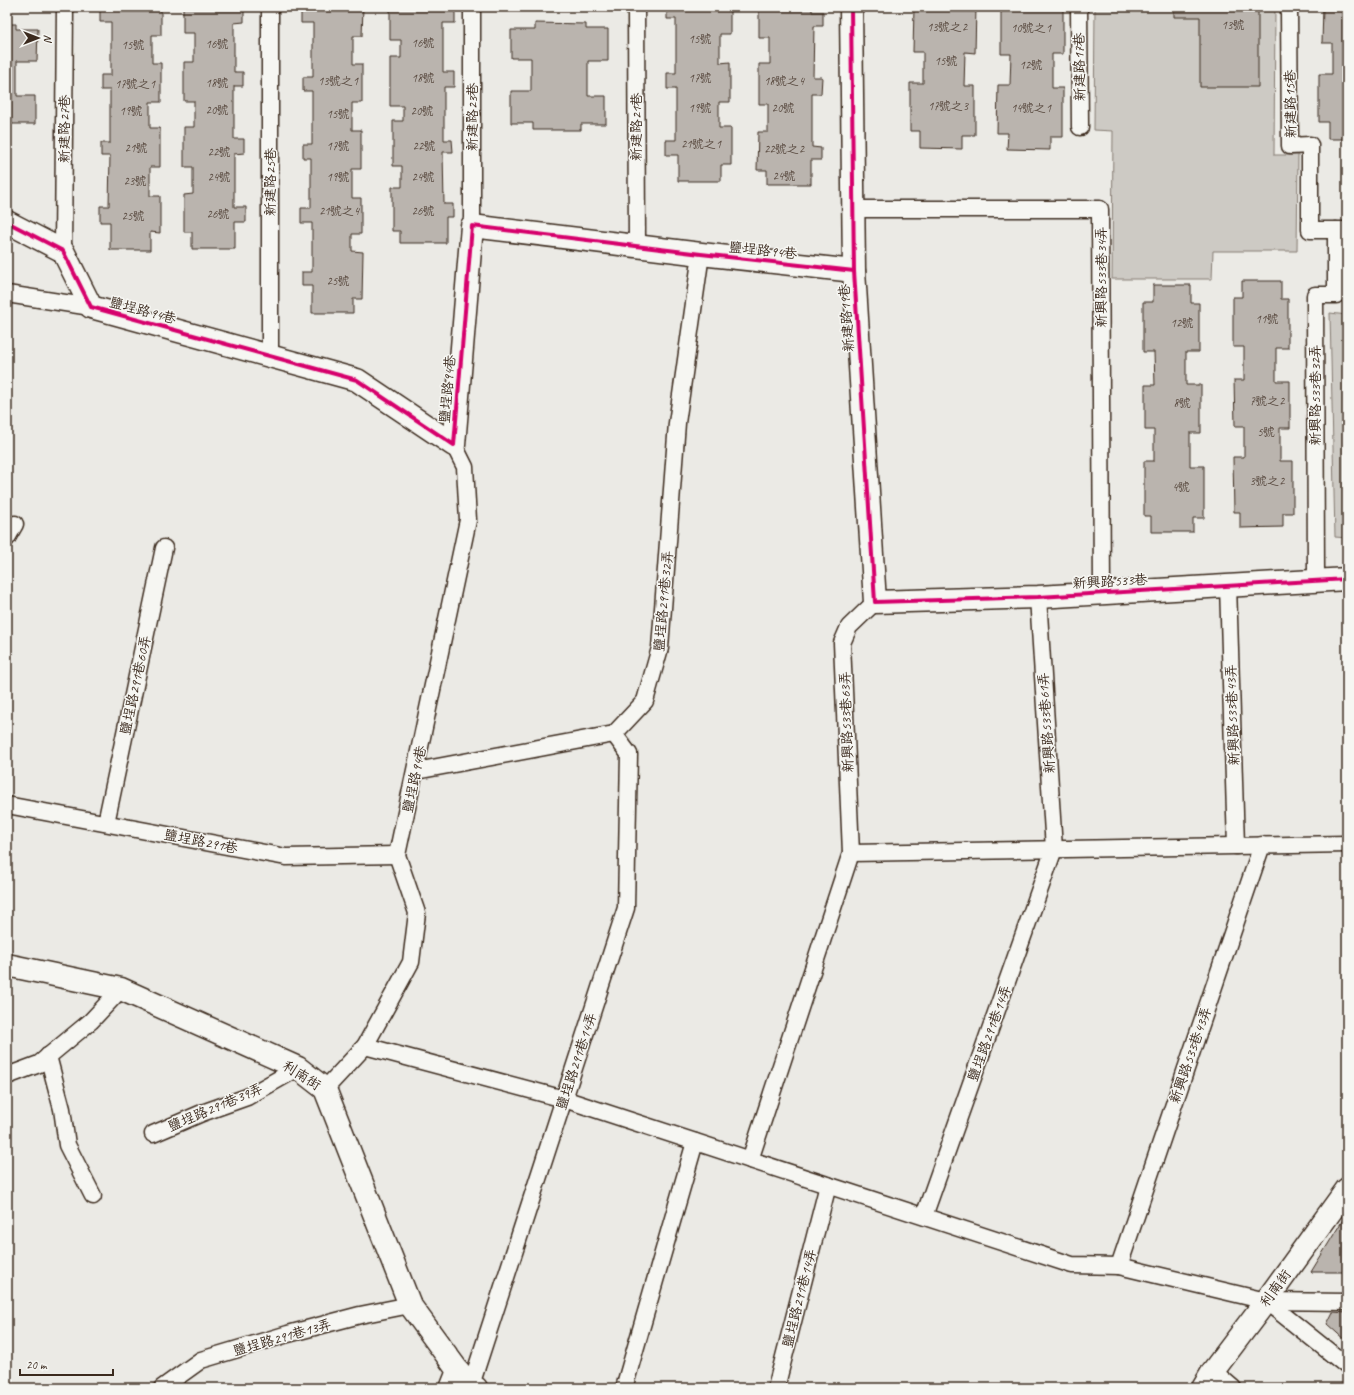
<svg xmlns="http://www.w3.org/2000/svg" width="1354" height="1395" font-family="Caveat,'LXGW WenKai TC',sans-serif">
	<rect width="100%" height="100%" fill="#ebeae5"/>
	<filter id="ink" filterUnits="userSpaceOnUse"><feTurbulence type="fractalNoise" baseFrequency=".025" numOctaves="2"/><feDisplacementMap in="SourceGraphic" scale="8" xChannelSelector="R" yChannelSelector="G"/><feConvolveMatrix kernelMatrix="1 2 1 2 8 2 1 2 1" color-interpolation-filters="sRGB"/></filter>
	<g filter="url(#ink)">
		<!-- green -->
		<g fill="#cdcac4" stroke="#847a71">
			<polygon points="1095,7 1275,7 1274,155 1298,155 1297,251 1213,251 1212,279 1112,279 1113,131 1094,130"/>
			<polygon points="1330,313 1347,315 1347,538 1335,537"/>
		</g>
		<!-- building -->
		<g fill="#bab4ae" stroke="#3b2a1e">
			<polygon points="100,7 161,7 161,35 152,35 152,63 161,63 161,102 150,102 150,128 160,128 160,167 150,167 150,196 160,196 160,233 150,232 150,250 110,250 110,222 100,222 100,206 109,206 110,156 101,156 101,143 110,143 110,90 101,90 101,75 111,75 111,22 100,22"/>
			<polygon points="183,7 244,7 244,22 234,23 234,72 243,72 243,86 234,86 234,139 244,139 244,153 234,154 234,207 246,207 246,222 235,222 235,249 192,249 192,232 184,232 184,195 193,194 193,167 184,167 184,127 194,127 194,101 184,101 184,62 194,62 194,33 183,33"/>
			<polygon points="301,7 363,7 362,36 353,36 353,64 362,64 362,103 352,103 352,130 361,130 361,169 352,169 352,198 361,198 361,234 352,234 352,251 363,252 362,299 353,299 353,313 312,313 312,286 302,286 302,272 312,272 312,223 301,223 301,208 311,208 311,158 303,158 303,144 312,144 312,91 303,91 303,77 313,77 313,23 301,23"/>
			<polygon points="390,7 455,8 455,23 443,23 443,72 454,72 454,87 444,87 444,140 452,140 453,152 443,152 444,204 453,204 453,217 446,217 446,243 400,243 400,231 392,231 392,187 402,187 402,166 393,166 393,121 403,121 403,106 390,106 390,58 401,58 401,40 390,40"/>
			<polygon points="667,7 730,7 730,34 720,34 720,63 730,62 730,102 719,102 719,128 731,128 731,165 721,165 721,181 678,181 678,155 666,155 666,140 676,140 676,89 667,89 667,73 676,73 676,19 667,19"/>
			<polygon points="759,7 812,7 812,12 823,12 823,26 814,26 813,77 822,77 821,94 812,94 812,147 821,148 821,160 811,160 811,184 767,184 767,170 757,170 758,132 768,132 768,104 759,104 759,64 770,64 770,38 759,38"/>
			<polygon points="914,7 976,7 975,53 965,52 964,86 975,86 975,135 962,135 962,149 920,148 920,131 910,131 910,83 923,83 923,52 913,52"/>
			<polygon points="1001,7 1063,7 1063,54 1052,54 1052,88 1063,88 1063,137 1050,137 1050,150 1007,149 1008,133 997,133 998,85 1010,85 1011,54 1001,54"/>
			<polygon points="1174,7 1258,7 1258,87 1200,87 1200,17 1174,17"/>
			<polygon points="1323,7 1347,7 1347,139 1328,139 1328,122 1319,122 1319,74 1332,74 1332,43 1322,43"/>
			<polygon points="535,23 586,24 586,29 608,29 608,61 588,61 588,96 606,96 606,124 581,124 581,130 533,130 533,123 511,123 511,91 531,91 531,58 511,58 511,30 535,30"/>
			<polygon points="7,24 16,24 16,29 38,29 37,61 17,61 17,96 35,96 35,124 10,124 10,130 7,130"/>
			<polygon points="1242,281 1281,281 1281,299 1288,299 1288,348 1276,348 1276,381 1290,381 1290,428 1280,428 1280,461 1293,461 1293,513 1283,513 1283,527 1240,528 1240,512 1234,512 1233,457 1244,457 1244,426 1235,426 1234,380 1244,380 1244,347 1233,347 1233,297 1242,297"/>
			<polygon points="1153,285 1191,285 1191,303 1199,303 1199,352 1186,352 1186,385 1201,385 1201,433 1190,433 1190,466 1204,466 1204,518 1193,518 1193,532 1151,532 1151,516 1144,516 1144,461 1154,461 1154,430 1145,430 1145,385 1155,385 1154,352 1143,352 1143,302 1153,302"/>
			<polygon points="1347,1213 1347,1272 1311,1272"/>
			<polygon points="1333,1312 1347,1313 1347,1342 1327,1324"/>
		</g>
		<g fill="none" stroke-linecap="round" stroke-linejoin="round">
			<defs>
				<g id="lane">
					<polyline points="270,7 270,356"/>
					<polyline points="636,7 637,246"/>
					<polyline points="1079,7 1080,127"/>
					<polyline points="1289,7 1290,146 1310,145 1310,230 1347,230"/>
					<polyline points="853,209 1100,209 1102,592"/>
					<polyline points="472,226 472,7"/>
					<polyline points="63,251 65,7"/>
					<polyline points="7,294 91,307"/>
					<polyline points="7,538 15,524"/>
					<polyline points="1316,580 1315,295 1336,295 1336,230"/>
					<polyline points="1228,585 1236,846"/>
					<polyline points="416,771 614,734 645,701 660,648 677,423 701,254"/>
					<polyline points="7,805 286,857 397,855"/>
					<polyline points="106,823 164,548"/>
					<polyline points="851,853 1347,844"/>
					<polyline points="365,1046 564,1099 1072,1265 1119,1266 1266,1301 1347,1302"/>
					<polyline points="48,1056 62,1109 67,1145 93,1196"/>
					<polyline points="7,1076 39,1064 91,1021 121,989"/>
					<polyline points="325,1089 365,1046 411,962 417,913 397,855 468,520 465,467 454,445"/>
					<polyline points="153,1134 202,1113 247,1097 298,1068"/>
					<polyline points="750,1160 851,853 842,643 849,627 875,602"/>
					<polyline points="924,1216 1054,849 1038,597"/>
					<polyline points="1119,1266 1262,845"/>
					<polyline points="1266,1301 1347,1366"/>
					<polyline points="1213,1371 1233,1388"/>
					<polyline points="471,1385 626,908 629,754 614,734"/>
					<polyline points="162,1388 201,1360 288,1334 360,1315 410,1305"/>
					<polyline points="448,1388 456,1368"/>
					<polyline points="624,1388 695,1142"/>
					<polyline points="776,1388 828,1185"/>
				</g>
				<g id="street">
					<polyline points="851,7 854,271 875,602 1038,597 1347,579"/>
					<polyline points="7,222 63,251 91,307 357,380 454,445 472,226 701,254 854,271"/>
					<polyline points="7,965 121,989 298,1068 325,1089 410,1305 456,1368 471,1385 476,1388"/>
					<polyline points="1203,1388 1213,1371 1266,1301 1347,1189"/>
				</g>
			</defs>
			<!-- lane casing -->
			<use href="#lane" stroke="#3b2a1e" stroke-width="19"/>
			<!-- street casing -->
			<use href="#street" stroke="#3b2a1e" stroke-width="25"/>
			<!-- lane -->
			<use href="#lane" stroke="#f6f6f2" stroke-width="16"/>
			<!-- street -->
			<use href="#street" stroke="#f6f6f2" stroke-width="22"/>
			<defs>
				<g id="cycleway">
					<polyline points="851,7 854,271 875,602 1038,597 1347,579"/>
					<polyline points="7,222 63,251 91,307 357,380 454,445 472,226 701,254 854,271"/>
				</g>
			</defs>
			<!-- cycleway casing -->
			<use href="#cycleway" stroke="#f6f6f2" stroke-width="6"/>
			<!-- cycleway -->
			<use href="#cycleway" stroke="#d6006c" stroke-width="4"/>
		</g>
	</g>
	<g text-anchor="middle" stroke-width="3" stroke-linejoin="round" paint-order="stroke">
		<!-- number labels -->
		<g font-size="12" fill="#5b4c42">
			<text x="1233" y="29">13號</text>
			<text x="947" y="31">13號之2</text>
			<text x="1031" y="32">10號之1</text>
			<text x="700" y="43">15號</text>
			<text x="423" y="47">16號</text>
			<text x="217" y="48">16號</text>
			<text x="133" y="49">15號</text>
			<text x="946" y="65">15號</text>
			<text x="1031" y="69">12號</text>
			<text x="423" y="82">18號</text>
			<text x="700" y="82">17號</text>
			<text x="338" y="85">13號之1</text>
			<text x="784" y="85">18號之4</text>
			<text x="217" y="87">18號</text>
			<text x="135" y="88">17號之1</text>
			<text x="948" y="110">17號之3</text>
			<text x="700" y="112">19號</text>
			<text x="783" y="112">20號</text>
			<text x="1031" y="112">14號之1</text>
			<text x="217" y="114">20號</text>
			<text x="131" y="115">19號</text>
			<text x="422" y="115">20號</text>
			<text x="338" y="118">15號</text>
			<text x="701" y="148">21號之1</text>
			<text x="338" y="150">17號</text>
			<text x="424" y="150">22號</text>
			<text x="136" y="152">21號</text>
			<text x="784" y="153">22號之2</text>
			<text x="219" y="156">22號</text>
			<text x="784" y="180">24號</text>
			<text x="219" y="181">24號</text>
			<text x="338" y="181">19號</text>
			<text x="423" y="181">24號</text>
			<text x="135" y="185">23號</text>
			<text x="339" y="215">21號之4</text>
			<text x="423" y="215">26號</text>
			<text x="218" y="218">26號</text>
			<text x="133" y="220">25號</text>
			<text x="338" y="285">25號</text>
			<text x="1267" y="323">11號</text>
			<text x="1182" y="327">12號</text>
			<text x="1267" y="405">7號之2</text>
			<text x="1182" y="407">8號</text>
			<text x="1266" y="436">5號</text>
			<text x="1267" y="485">3號之2</text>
			<text x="1181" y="491">4號</text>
		</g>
		<!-- street labels -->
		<g font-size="14" fill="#3b2a1e" stroke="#f6f6f2">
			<text transform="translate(1079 67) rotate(-91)" y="5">新建路17巷</text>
			<text transform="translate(1290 104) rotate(-91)" y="5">新建路15巷</text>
			<text transform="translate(472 117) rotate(-90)" y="5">新建路23巷</text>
			<text transform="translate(636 127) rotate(-90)" y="5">新建路21巷</text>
			<text transform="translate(64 129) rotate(-90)" y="5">新建路27巷</text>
			<text transform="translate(270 182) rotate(-90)" y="5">新建路25巷</text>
			<text transform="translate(763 250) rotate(6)" y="5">鹽埕路94巷</text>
			<text transform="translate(1101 277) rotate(-90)" y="5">新興路533巷34弄</text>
			<text transform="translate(143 310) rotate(15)" y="5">鹽埕路94巷</text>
			<text transform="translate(846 318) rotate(-94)" y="5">新建路19巷</text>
			<text transform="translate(447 389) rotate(-85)" y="5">鹽埕路94巷</text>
			<text transform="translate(1315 395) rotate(-90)" y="5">新興路533巷32弄</text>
			<text transform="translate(1110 581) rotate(-3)" y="5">新興路533巷</text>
			<text transform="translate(663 601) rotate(-85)" y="5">鹽埕路291巷32弄</text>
			<text transform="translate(135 685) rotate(-78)" y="5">鹽埕路291巷60弄</text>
			<text transform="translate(1232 715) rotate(-92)" y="5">新興路533巷43弄</text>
			<text transform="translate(846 722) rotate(-92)" y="5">新興路533巷63弄</text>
			<text transform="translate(1046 723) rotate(-94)" y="5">新興路533巷61弄</text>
			<text transform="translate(414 779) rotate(-78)" y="5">鹽埕路94巷</text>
			<text transform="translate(201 841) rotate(11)" y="5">鹽埕路291巷</text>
			<text transform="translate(989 1033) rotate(-70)" y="5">鹽埕路291巷14弄</text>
			<text transform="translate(1190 1055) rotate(-71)" y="5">新興路533巷43弄</text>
			<text transform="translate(576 1061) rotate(-72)" y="5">鹽埕路291巷14弄</text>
			<text transform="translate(302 1075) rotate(32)" y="5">利南街</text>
			<text transform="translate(215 1107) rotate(-23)" y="5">鹽埕路291巷39弄</text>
			<text transform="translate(1275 1288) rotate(-54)" y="5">利南街</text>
			<text transform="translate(799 1298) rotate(-76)" y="5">鹽埕路291巷14弄</text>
			<text transform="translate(282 1337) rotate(-16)" y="5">鹽埕路291巷13弄</text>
		</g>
	</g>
	<!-- margin -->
	<rect width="1354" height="1395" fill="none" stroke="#f6f6f2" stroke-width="24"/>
	<rect x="12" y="12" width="1330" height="1371" fill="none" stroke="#3b2a1e" stroke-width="1.5" filter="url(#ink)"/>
	<!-- north arrow -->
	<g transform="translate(38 38) rotate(90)" stroke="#f6f6f2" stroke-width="3" paint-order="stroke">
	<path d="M0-3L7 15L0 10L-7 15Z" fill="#3b2a1e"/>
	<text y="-6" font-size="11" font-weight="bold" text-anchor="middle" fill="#3b2a1e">N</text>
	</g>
	<!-- scale -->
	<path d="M20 1369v6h93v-6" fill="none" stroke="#3b2a1e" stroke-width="2"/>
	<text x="26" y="1369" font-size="12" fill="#3b2a1e" stroke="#f6f6f2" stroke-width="3" paint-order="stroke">20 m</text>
</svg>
